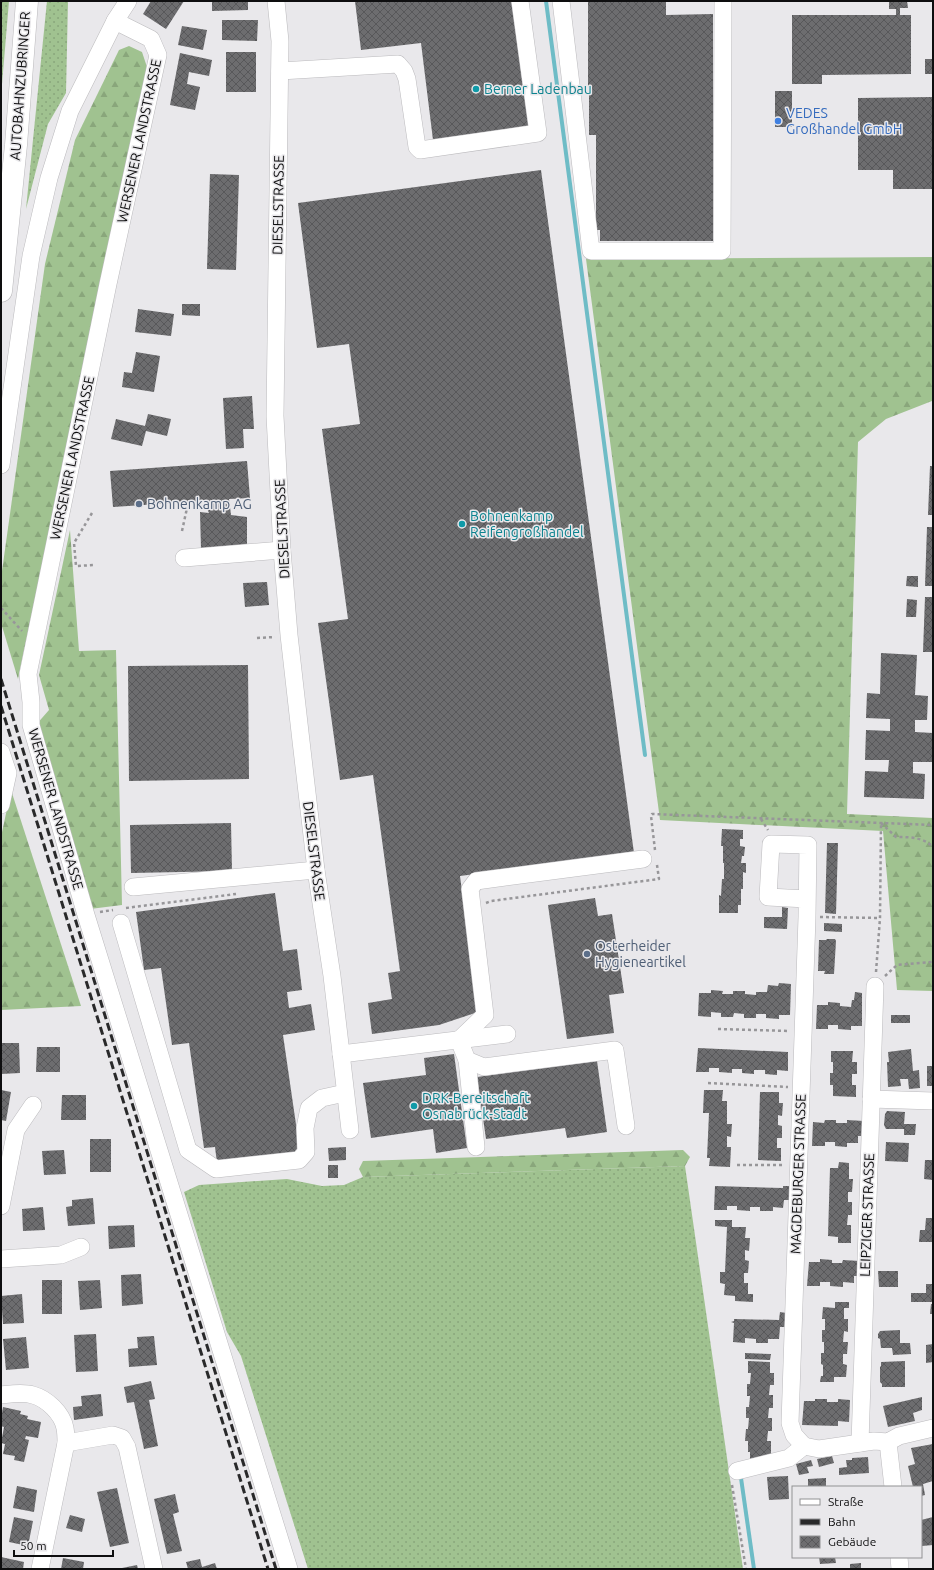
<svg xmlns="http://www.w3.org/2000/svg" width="934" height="1570" font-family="Ubuntu,sans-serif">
	<defs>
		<pattern id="grass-dots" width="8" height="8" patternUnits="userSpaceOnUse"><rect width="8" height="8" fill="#a0c290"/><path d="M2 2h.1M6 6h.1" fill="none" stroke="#89a67b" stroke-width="1.8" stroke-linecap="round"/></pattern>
		<pattern id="forest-firs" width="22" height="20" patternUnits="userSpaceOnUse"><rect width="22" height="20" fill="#a0c290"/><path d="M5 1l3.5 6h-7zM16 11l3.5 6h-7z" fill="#89a67b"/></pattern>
		<pattern id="building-cross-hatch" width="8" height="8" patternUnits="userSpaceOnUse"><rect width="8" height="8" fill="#6d6d6f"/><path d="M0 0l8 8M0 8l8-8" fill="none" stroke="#58585a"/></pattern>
	</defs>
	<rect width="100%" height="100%" fill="#e9e8eb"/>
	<!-- grass -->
	<g fill="url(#grass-dots)">
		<polygon points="1,1 9,1 1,96"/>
		<polygon points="47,1 68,1 66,93 48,124 26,209"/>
		<polygon points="685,1166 743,1569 308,1569 241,1356 227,1332 184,1192 199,1185 287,1179 322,1186 344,1185 363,1177"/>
	</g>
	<!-- forest -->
	<g fill="url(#forest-firs)">
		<polygon points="129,46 142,52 147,67 18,679 1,623 1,578 45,264 75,140 119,50"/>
		<polygon points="933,257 932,401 886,419 858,442 847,814 933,818 933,991 897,990 883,831 660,820 586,259"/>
		<polygon points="70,530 79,651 116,650 122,905 90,909 35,726 49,710 39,675"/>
		<polygon points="11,790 81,1006 1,1010 1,837"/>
		<polygon points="683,1150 690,1157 685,1166 363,1177 359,1169 363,1161"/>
	</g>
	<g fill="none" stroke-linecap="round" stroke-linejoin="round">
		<!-- stream -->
		<g stroke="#6ebcc6" stroke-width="4">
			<polyline points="546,1 645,755"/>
			<polyline points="741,1478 754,1569"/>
		</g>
	</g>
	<!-- building -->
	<g fill="url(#building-cross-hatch)">
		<polygon points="151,1 184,1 166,29 143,14"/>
		<polygon points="212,1 248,1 248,10 212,11"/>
		<polygon points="355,1 515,1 531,128 433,140 421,43 361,50"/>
		<polygon points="588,1 666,1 666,15 713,14 713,241 600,241 600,230 596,230 596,135 589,135 589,88 588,88"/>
		<polygon points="889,1 907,1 908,8 900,8 900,15 911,15 911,74 822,75 822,84 792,84 792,15 896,15 896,9 889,9"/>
		<polygon points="222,20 258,20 257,41 222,40"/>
		<polygon points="182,26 207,30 203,50 178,45"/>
		<rect x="226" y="52" width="30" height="40"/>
		<polygon points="180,53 212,60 209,76 189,72 187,84 200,87 195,110 170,105"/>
		<rect x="925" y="59" width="8" height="15"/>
		<rect x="775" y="91" width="17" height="36"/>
		<polygon points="933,97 933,189 893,189 893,170 858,170 858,98"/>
		<polygon points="541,170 634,853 460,876 478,1012 439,1025 372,1034 368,1003 392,999 388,973 400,971 373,775 340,780 318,623 348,619 322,429 360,424 349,344 317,348 298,203"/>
		<polygon points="210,174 239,175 236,270 207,269"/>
		<polygon points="182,304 200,304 200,316 182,315"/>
		<polygon points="138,309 174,314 171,336 135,332"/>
		<polygon points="136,352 160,356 154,392 122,387 124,372 132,373"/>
		<polygon points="252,396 254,429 243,429 244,448 226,449 223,398"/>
		<polygon points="148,414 171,419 167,436 146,431 142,446 111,439 116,419 145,426"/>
		<polygon points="247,461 250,498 229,499 231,515 247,517 247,545 201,549 200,512 209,513 204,501 113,507 110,471"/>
		<polygon points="930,466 933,466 933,515 928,515"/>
		<polygon points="927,527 933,527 933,586 925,586"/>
		<polygon points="907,576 918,576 918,587 906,586"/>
		<polygon points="267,582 269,605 245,607 243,583"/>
		<polygon points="925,597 933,597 933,652 923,652"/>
		<polygon points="907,599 917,600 916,617 906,617"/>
		<polygon points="881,653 917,655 915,695 928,696 927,720 915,720 915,732 933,733 933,762 913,762 913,773 925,774 924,799 864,797 865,771 888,772 889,760 865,760 866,730 890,731 890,719 866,718 867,693 880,694"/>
		<polygon points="248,665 249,779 129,781 128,666"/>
		<polygon points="231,823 232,871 131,873 130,825"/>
		<polygon points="722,829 743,830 743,839 740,839 740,846 745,847 744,856 742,856 741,863 746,863 746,873 743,872 743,889 741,889 741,905 738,905 738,913 719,913 719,895 721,896 722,879 724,879 724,863 723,863 723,846 721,846"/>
		<polygon points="827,843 838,843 836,914 825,913"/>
		<polygon points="275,893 283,951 297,949 302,990 287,992 289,1008 311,1004 315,1030 283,1035 300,1152 217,1163 215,1147 204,1148 189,1043 172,1045 161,968 144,970 136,912"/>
		<polygon points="595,898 598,916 612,914 624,993 609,995 614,1033 567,1039 548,905"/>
		<polygon points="782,907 788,908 787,929 764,928 764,917 782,917"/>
		<polygon points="824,923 842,924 842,932 824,931"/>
		<polygon points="827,939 835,939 836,941 834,974 824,974 825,971 818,971 819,940 826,940"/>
		<polygon points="779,983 791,984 790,1015 779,1015 779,1019 766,1018 766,1014 756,1014 756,1018 744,1018 744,1014 734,1013 733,1017 721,1017 721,1013 711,1012 711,1017 698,1016 699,993 711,993 711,990 723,991 722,994 733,994 733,991 745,991 745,994 756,995 756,992 767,992 768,985 778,986"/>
		<polygon points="855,992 862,993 862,1026 851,1026 851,1030 838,1029 838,1025 828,1025 828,1029 816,1029 817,1005 828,1005 828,1002 840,1003 840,1006 851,1007 852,1000 854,1000"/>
		<rect x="891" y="1015" width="19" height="8"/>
		<polygon points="2,1043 19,1043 20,1073 1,1074"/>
		<polygon points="37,1047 60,1047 60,1072 36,1072"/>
		<polygon points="698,1048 788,1052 788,1071 777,1070 777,1075 765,1074 765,1070 754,1070 754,1074 742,1073 742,1069 732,1069 732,1073 719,1072 719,1068 709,1068 709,1072 696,1072"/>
		<polygon points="911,1049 913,1071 919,1070 920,1088 909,1089 908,1079 900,1079 901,1086 888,1087 887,1062 889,1062 888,1052"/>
		<polygon points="831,1051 853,1051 852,1062 857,1062 857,1074 852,1074 852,1085 856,1085 856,1097 833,1096 833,1085 830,1085 830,1073 833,1073 833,1062 831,1062"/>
		<polygon points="454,1054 467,1148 436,1153 433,1129 371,1138 363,1083 426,1075 424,1058"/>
		<polygon points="597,1061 607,1132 567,1138 565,1128 486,1139 477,1077"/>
		<rect x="927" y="1066" width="6" height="20"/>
		<polygon points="1,1090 11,1092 6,1121 1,1120"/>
		<polygon points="704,1090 723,1090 722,1101 727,1101 727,1124 732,1124 731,1137 727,1136 727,1147 731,1147 730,1167 709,1166 710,1158 707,1158 709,1113 703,1113"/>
		<polygon points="760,1092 779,1092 779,1103 783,1103 782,1116 778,1115 778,1125 782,1126 782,1138 777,1138 777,1148 781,1148 781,1161 758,1160"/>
		<polygon points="62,1095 86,1095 86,1120 61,1120"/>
		<polygon points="887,1111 905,1112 904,1124 916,1124 915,1135 904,1135 904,1129 886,1129 884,1125 885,1114"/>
		<polygon points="825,1120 836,1120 836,1123 847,1123 847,1120 864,1121 864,1136 858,1136 858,1143 847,1143 847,1147 835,1146 835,1142 825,1142 825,1146 812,1146 813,1122 824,1123"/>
		<rect x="90" y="1139" width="21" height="33"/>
		<polygon points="886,1142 909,1143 908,1162 885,1161"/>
		<polygon points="346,1147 346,1160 329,1161 328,1148"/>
		<polygon points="64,1150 66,1174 44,1175 42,1151"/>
		<polygon points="925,1160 933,1160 933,1180 924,1179"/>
		<polygon points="839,1162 849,1163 849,1179 853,1179 852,1192 848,1192 848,1202 852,1202 852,1215 848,1215 847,1225 851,1225 851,1243 838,1243 838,1237 828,1236 830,1168 838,1168"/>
		<rect x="328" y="1165" width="10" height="13"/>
		<polygon points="715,1186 783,1188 783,1186 790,1186 789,1200 784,1200 783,1208 773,1207 773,1211 760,1211 760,1207 750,1207 750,1211 737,1210 737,1206 727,1206 727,1210 714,1210"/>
		<polygon points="93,1198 95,1224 68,1226 66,1207 72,1206 72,1200"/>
		<polygon points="43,1207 45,1230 23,1231 22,1209"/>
		<polygon points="926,1218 933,1218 933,1242 919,1242 920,1230 925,1230"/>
		<polygon points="715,1220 732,1220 732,1227 746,1227 745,1238 750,1238 749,1251 745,1250 745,1260 749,1261 748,1273 744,1273 744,1283 748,1283 748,1294 753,1294 753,1302 735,1301 735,1296 724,1295 725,1284 720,1283 720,1272 725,1272 727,1227 715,1226"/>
		<polygon points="134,1225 135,1247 109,1249 108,1226"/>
		<polygon points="820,1259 832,1260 832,1263 842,1263 843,1260 860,1261 859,1276 854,1276 854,1283 843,1282 843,1287 830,1286 830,1282 820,1282 820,1286 807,1286 809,1262 820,1262"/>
		<polygon points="878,1271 898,1271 898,1287 879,1287"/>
		<polygon points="141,1274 143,1304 122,1306 121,1275"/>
		<rect x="42" y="1280" width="20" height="34"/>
		<polygon points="100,1280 102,1308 80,1310 78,1281"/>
		<polygon points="926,1284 933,1284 933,1302 911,1302 911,1293 926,1293"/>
		<polygon points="22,1294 24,1323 3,1324 1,1296"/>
		<polygon points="835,1302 849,1302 849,1308 844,1308 844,1319 848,1319 848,1332 844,1331 843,1342 848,1342 847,1354 843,1354 843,1364 847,1365 846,1377 834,1377 834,1382 820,1382 821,1376 823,1376 823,1365 821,1364 821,1353 824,1353 824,1342 822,1342 822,1330 825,1330 825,1319 822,1319 823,1307 835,1308"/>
		<polygon points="931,1304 933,1304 933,1314 930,1314"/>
		<polygon points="780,1312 786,1313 785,1327 780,1327 779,1339 768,1339 768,1343 756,1343 756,1339 745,1338 745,1343 733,1342 734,1323 731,1322 734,1321 734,1319 779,1320"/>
		<polygon points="900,1330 900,1343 910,1343 911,1354 893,1355 892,1348 881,1348 880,1339 878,1338 878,1334 880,1331"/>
		<polygon points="96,1334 98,1371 76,1372 74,1335"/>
		<polygon points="154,1336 157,1365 129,1367 128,1349 138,1348 137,1337"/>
		<polygon points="26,1337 29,1368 6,1370 3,1339"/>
		<polygon points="933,1344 933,1362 926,1363 926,1345"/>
		<polygon points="745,1353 771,1354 770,1360 745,1359"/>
		<polygon points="748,1361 770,1362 770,1373 774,1373 774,1385 770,1385 769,1395 773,1395 773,1408 769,1408 768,1418 772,1418 772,1431 768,1431 767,1441 771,1441 771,1459 750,1459 750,1452 748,1452 748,1441 745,1441 746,1429 748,1429 749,1418 746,1418 746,1407 749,1407 750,1396 747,1396 747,1384 750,1384 751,1373 748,1373"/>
		<polygon points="905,1361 905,1387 882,1387 882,1384 880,1382 880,1367 881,1366 881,1362"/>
		<polygon points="151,1381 155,1399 149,1400 158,1446 144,1449 134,1402 127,1403 124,1387"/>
		<polygon points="101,1394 103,1416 74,1420 73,1407 82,1406 81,1396"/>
		<polygon points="922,1397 922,1410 913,1413 915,1421 888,1427 883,1406"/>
		<polygon points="815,1399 827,1399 827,1402 838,1402 838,1399 850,1400 849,1422 838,1421 838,1426 802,1425 804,1401 815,1401"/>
		<polygon points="3,1407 21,1411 20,1414 28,1416 27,1419 41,1422 38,1438 26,1436 25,1439 29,1440 24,1462 14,1460 15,1456 3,1454 5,1444 1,1443 4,1427 1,1426 1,1419"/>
		<polygon points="933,1444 933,1481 923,1484 925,1495 921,1496 921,1487 913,1487 908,1466 915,1464 911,1448"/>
		<polygon points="832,1456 834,1463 819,1467 817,1459"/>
		<polygon points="868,1457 869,1473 839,1475 839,1468 847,1467 846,1460 852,1460 852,1458"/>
		<polygon points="811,1460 813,1466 807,1467 809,1473 799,1475 796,1464"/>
		<polygon points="788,1476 789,1499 769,1500 767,1477"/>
		<polygon points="826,1478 826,1487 808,1487 808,1479"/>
		<polygon points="17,1486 37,1490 34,1512 13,1508"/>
		<polygon points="117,1488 129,1543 110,1547 97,1492"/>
		<polygon points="175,1494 179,1512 173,1514 182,1551 167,1554 154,1499"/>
		<polygon points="70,1515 85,1519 82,1532 66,1528"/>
		<polygon points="14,1517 33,1521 28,1546 9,1542"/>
		<polygon points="933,1517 933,1545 922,1546 921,1520"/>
		<polygon points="1,1557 24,1562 23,1569 1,1569"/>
		<polygon points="819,1557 835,1557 836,1563 820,1564"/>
		<polygon points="63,1558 84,1562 83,1569 61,1569"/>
		<polygon points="200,1559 202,1567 215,1563 217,1569 188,1569 186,1562"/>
		<polygon points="861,1563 861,1569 850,1569 850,1564"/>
		<polygon points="137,1565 138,1569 122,1569 122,1568"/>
	</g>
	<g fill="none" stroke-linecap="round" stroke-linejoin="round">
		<defs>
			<g id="minor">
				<polyline points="276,1 280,41 275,416 282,550 289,635 301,741 316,870 332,976 350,1130"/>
				<polyline points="561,1 591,251 722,251 723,1"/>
				<polyline points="115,21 151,39 158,55 108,284 28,674 31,702 31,725 86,915 289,1569"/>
				<polyline points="280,71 398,64 404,71 407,79 417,147 420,150 538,133 520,1"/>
				<polyline points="1,465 31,256 49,178 70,111 115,21 128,1"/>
				<polyline points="184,558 282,550"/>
				<polyline points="1,752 8,773 1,805"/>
				<polyline points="133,887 316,870"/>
				<polyline points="121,923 188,1150 216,1169 299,1160 306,1152 305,1128 309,1108 322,1098 345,1093"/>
				<polyline points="459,1040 485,1015 470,889 476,881 643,859"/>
				<polyline points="459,1040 467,1060 484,1067 615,1050 626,1126"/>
				<polyline points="341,1054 507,1034"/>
				<polyline points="467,1060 476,1147"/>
				<polyline points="871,1099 933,1101"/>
				<polyline points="1,1206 16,1130 33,1105"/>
				<polyline points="1,1259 61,1255 81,1247"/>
				<path d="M1,1395C11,1394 23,1392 33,1395C47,1399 62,1413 65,1428C66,1433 66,1438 66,1443L40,1569"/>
				<polyline points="888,1442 893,1487"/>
				<polyline points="66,1443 113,1435 122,1438 127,1447 154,1569"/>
				<polyline points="860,1443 875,986"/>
				<polyline points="804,1446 794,1435 790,1423 807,917 808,845 771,844 768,897 807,899"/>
				<polyline points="804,1446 819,1449 874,1441 888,1442 899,1436 933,1428"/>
				<polyline points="737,1471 789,1458 804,1446"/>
				<polyline points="899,1557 900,1569"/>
			</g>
			<polyline id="highway" points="1,291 16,145 27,1"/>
		</defs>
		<!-- minor casing -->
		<use href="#minor" stroke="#bbbabd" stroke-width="18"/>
		<!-- highway casing -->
		<use href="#highway" stroke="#bbbabd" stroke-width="23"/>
		<!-- path -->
		<g stroke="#979699" stroke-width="2.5" stroke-dasharray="3 3" stroke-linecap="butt">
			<polyline points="92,513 74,543 76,566 94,565"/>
			<polyline points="182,531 187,508 206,506"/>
			<polyline points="1,608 22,631"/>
			<polyline points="257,638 275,637"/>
			<polyline points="761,819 768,830"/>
			<path d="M881,823L896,837C909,837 923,837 933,847"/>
			<polyline points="655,850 651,816 652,814 933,825"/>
			<polyline points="486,903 491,901 659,879 657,865"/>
			<polyline points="126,908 236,894"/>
			<polyline points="100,912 113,910"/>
			<polyline points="820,917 880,918"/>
			<polyline points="876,972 880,918 881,823"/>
			<polyline points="885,976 897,965 933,962"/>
			<polyline points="718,1029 789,1031"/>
			<polyline points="708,1083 788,1087"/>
			<polyline points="737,1165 784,1165"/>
			<polyline points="732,1485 746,1569"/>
		</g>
		<!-- minor -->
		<use href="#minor" stroke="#fff" stroke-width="17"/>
		<!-- highway -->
		<use href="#highway" stroke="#fff" stroke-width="22"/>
		<!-- rail -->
		<g stroke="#29292a" stroke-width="3" stroke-dasharray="8 4" stroke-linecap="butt">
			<polyline points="1,679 276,1569"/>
			<polyline points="1,706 268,1569"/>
		</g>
	</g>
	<!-- markers -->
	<g fill="#0f9aa8" stroke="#e9e8eb" stroke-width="1.5">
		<circle cx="476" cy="89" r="4"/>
		<circle cx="462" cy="524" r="4"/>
		<circle cx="414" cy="1106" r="4"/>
	</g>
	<circle fill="#3f7fe0" stroke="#e9e8eb" stroke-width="1.5" cx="778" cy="121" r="4"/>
	<g fill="#5c6f8a" stroke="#e9e8eb" stroke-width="1.5">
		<circle cx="139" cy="504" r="4"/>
		<circle cx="587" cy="954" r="4"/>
	</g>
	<g text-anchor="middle" stroke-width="3" stroke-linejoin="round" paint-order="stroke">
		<!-- street labels -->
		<g font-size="14" fill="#0e0e0f" stroke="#e9e8eb">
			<text transform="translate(20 86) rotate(-86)" y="5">AUTOBAHNZUBRINGER</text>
			<text transform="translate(139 141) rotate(-78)" y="5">WERSENER LANDSTRASSE</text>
			<text transform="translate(278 205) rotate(-89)" y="5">DIESELSTRASSE</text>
			<text transform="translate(72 458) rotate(-78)" y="5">WERSENER LANDSTRASSE</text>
			<text transform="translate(282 529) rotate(-93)" y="5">DIESELSTRASSE</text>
			<text transform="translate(56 809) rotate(74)" y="5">WERSENER LANDSTRASSE</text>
			<text transform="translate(314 851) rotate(83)" y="5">DIESELSTRASSE</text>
			<text transform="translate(798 1174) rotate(-88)" y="5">MAGDEBURGER STRASSE</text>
			<text transform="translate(867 1215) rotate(-88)" y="5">LEIPZIGER STRASSE</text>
		</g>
		<!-- culture labels -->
		<g font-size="14" fill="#0d838f" stroke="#e9e8eb" text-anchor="start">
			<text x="484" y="94">Berner Ladenbau</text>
			<text x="470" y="521">Bohnenkamp<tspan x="470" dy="16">Reifengroßhandel</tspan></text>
			<text x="422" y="1103">DRK-Bereitschaft<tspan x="422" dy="16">Osnabrück-Stadt</tspan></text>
		</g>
		<!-- shop labels -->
		<g font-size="14" fill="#366cbe" stroke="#e9e8eb" text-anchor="start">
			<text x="786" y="118">VEDES<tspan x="786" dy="16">Großhandel GmbH</tspan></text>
		</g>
		<!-- service labels -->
		<g font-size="14" fill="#4e5e75" stroke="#e9e8eb" text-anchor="start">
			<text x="147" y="509">Bohnenkamp AG</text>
			<text x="595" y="951">Osterheider<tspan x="595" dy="16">Hygieneartikel</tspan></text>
		</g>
	</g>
	<!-- border -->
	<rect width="934" height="1570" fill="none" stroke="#0e0e0f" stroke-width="4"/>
	<!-- legend -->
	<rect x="792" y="1486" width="130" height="72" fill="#e9e8eb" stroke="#919193"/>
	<rect x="800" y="1499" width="20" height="6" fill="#ffffff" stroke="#919193"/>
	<text x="828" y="1506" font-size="12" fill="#0e0e0f">Straße</text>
	<rect x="800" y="1519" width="20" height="6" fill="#29292a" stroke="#919193"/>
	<text x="828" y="1526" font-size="12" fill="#0e0e0f">Bahn</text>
	<rect x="800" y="1536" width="20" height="12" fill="url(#building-cross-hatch)" stroke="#919193"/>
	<text x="828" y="1546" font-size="12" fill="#0e0e0f">Gebäude</text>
	<!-- scale -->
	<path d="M14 1550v6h99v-6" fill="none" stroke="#0e0e0f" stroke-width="2"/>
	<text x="20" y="1550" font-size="12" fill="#0e0e0f" stroke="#e9e8eb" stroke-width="3" paint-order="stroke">50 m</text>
</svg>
